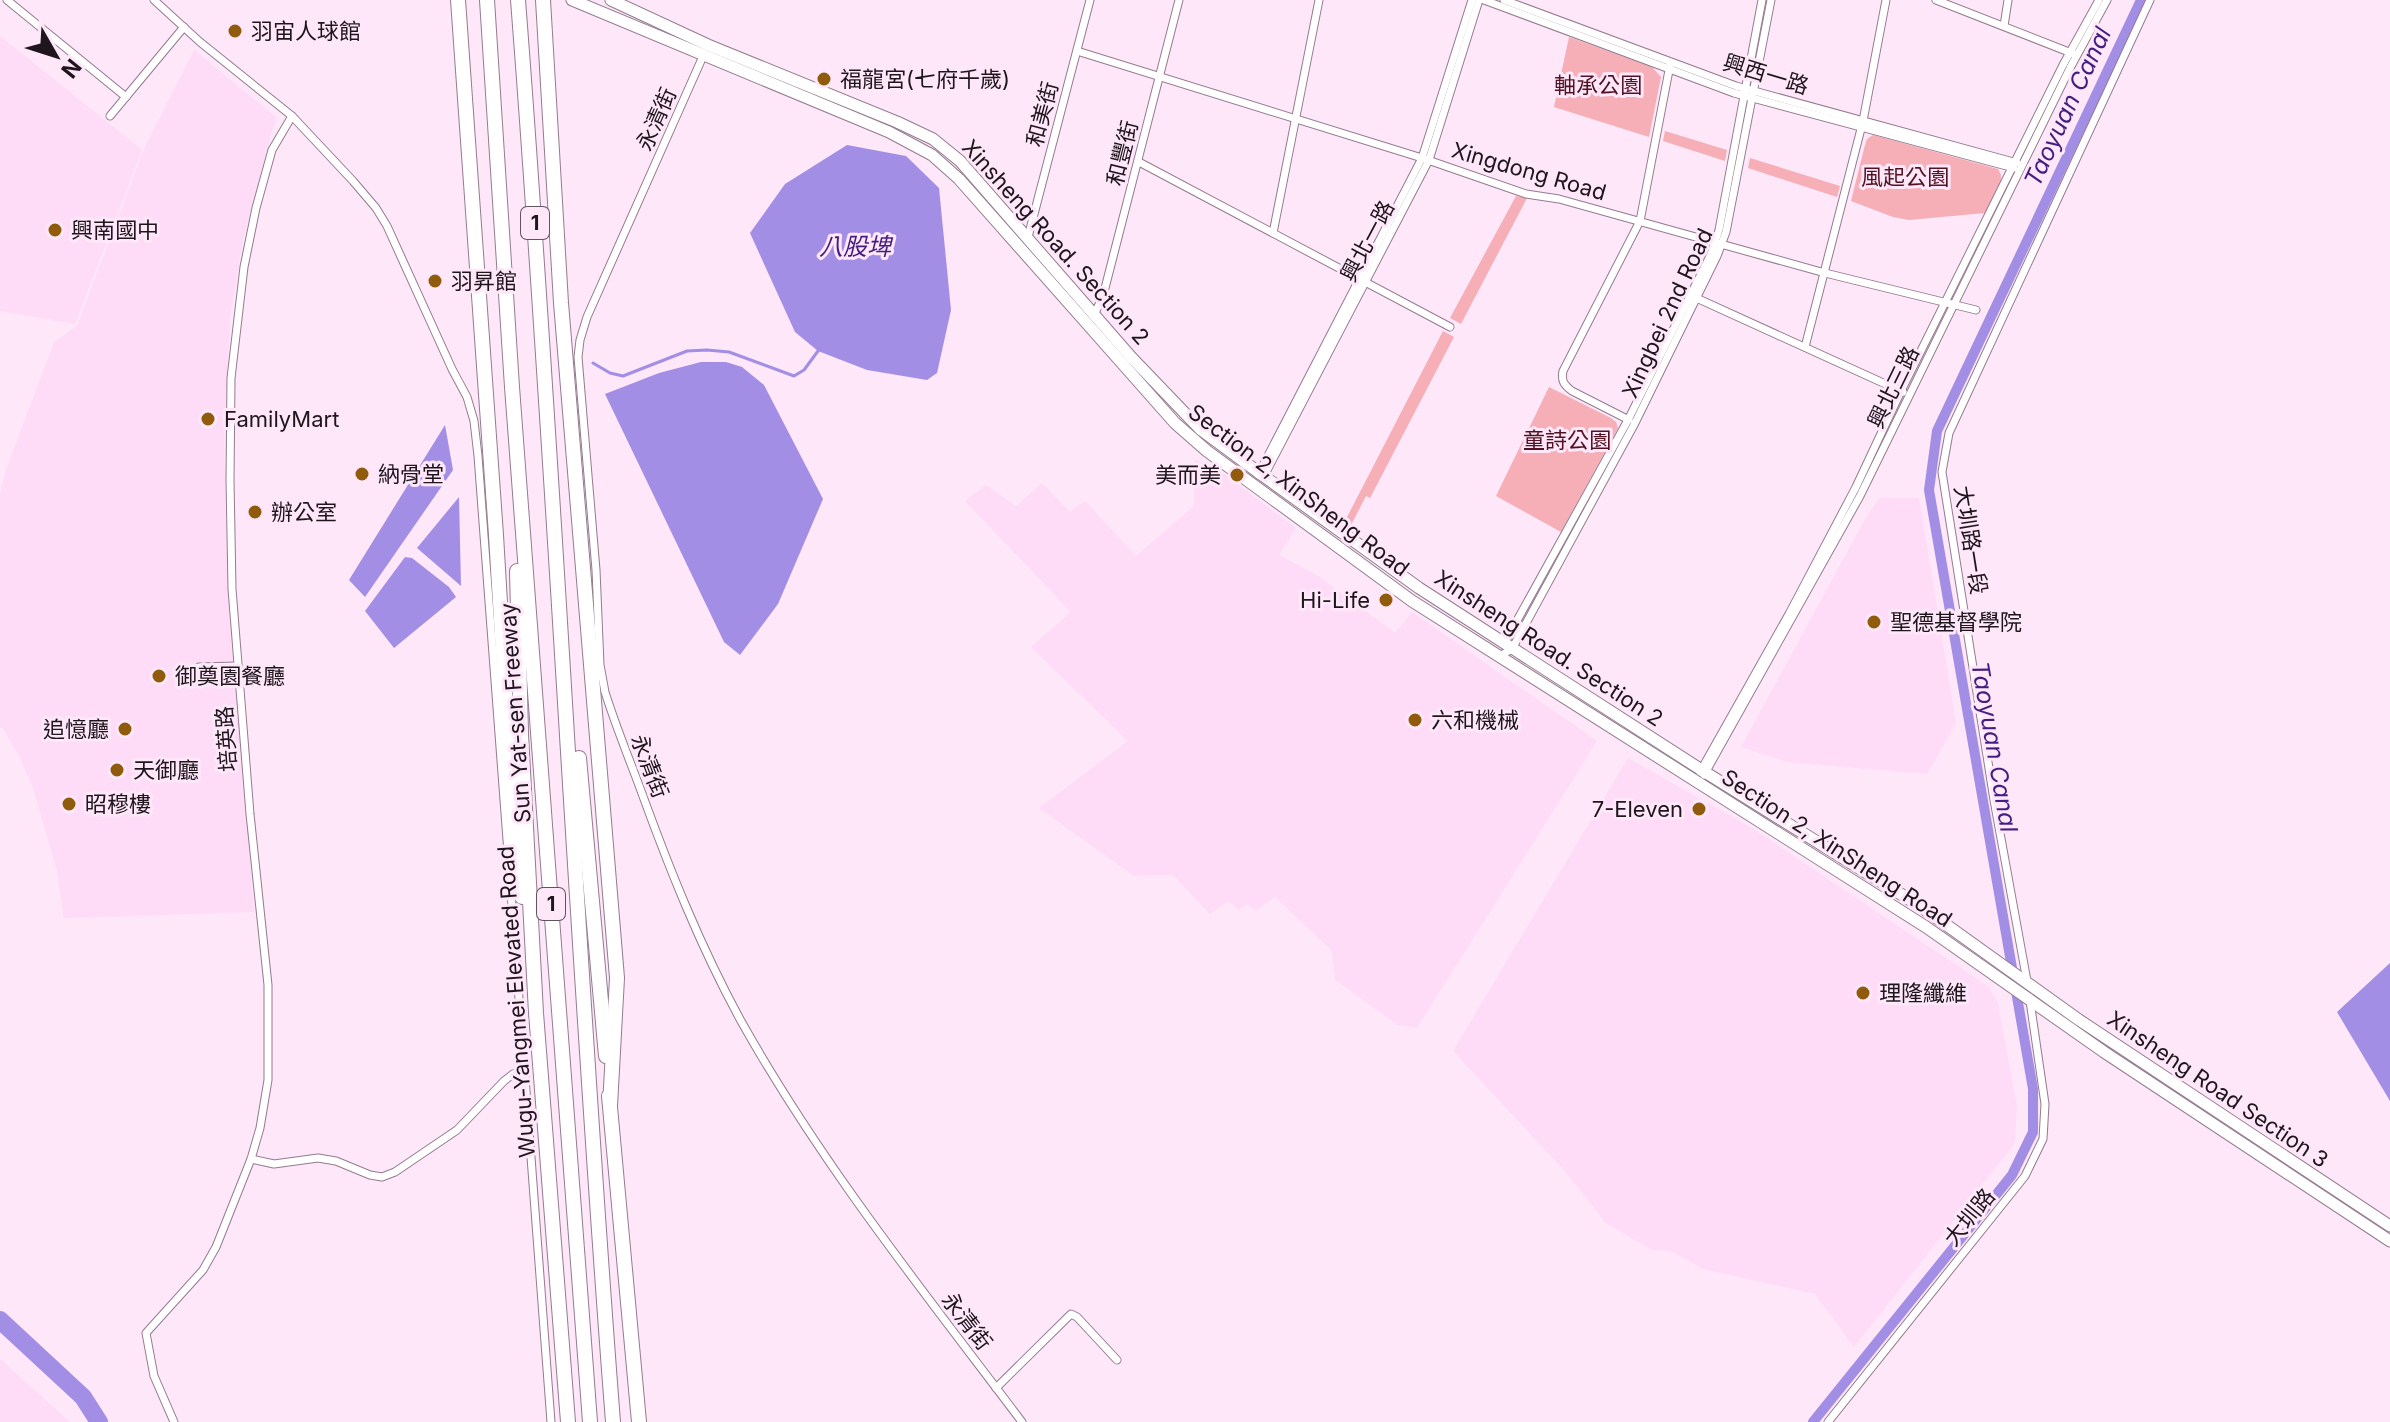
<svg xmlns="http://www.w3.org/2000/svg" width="2390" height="1422" font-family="Inter,'Noto Sans TC',sans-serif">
	<rect width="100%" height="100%" fill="#fde7f9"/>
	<!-- built -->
	<g fill="#fedcf7">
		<polygon points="0,36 142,150 75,324 0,311"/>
		<polygon points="194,50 276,117 243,240 230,318 224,443 227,557 254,912 64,918 57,871 33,788 20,758 3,728 0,728 0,493 7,467 54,342 77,326 144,149"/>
		<polygon points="1195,460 1212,465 1296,528 1279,555 1320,577 1395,633 1412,612 1597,741 1417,1028 1398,1025 1335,980 1332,951 1275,897 1256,911 1247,904 1239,910 1228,901 1210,914 1173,875 1134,876 1039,808 1128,741 1031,647 1071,612 965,501 986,485 1016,506 1042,483 1070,512 1085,501 1136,556 1194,506"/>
		<polygon points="1879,498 1919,498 1956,723 1927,774 1787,762 1741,747 1864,521"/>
		<polygon points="1628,758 1752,828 1989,987 1998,1004 2017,1106 2015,1143 1854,1347 1815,1294 1703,1269 1671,1251 1652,1250 1606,1223 1563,1169 1453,1051"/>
		<polygon points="0,1359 70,1422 0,1422"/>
	</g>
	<!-- green -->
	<g fill="#f6aeb7">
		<polygon points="1569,37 1652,67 1661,77 1649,137 1554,107"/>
		<polygon points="1665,131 1727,150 1725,161 1663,141"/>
		<polygon points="1873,135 1998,169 2001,175 2001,180 1985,213 1909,220 1893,217 1851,201 1865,145 1867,139"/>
		<polygon points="1750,158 1840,186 1837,197 1748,168"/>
		<polygon points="1516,196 1527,198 1461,324 1450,318"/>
		<polygon points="1443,331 1454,337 1370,498 1366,496 1350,527 1344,523"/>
		<polygon points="1549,387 1611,418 1616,422 1618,428 1561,532 1496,496"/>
	</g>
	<!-- water -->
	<g fill="#a38ee5">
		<polygon points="847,145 906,156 939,188 951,310 937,373 927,380 867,370 818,351 795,332 750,233 785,184"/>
		<polygon points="701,362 726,362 742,367 764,385 823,499 778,604 740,655 724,642 605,394 659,373"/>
		<polygon points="445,425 453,470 365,597 349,580"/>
		<polygon points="459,497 461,586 417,548"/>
		<polygon points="405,557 412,558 449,587 456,597 394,648 365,611"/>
		<polygon points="2390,963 2390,1101 2337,1012"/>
	</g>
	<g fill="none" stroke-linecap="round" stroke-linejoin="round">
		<!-- stream -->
		<polyline stroke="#a38ee5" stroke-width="3" points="593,363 610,373 623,376 687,351 707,350 729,352 794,376 804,370 818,351"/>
		<!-- canal -->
		<polyline stroke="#a38ee5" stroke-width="10" points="1813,1422 2012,1175 2033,1132 2033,1089 1929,490 1937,431 2141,0"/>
		<!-- river -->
		<polyline stroke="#a38ee5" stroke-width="18" points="0,1320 83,1397 99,1422"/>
		<defs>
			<g id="minor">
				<polyline points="7,0 126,97"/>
				<polyline points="154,0 200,42 292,116 353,181 376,208 387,226 452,369 467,397 474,421 478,456 551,1422"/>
				<polyline points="1484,0 1734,93 2014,168"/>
				<polyline points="1504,0 1736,86 2017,163"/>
				<polyline points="1936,0 2074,54"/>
				<polyline points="2004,26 2008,0"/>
				<polyline points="1077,51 1422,158 1526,194 1559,199 1825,273 1976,310"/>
				<path d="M704,54L587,317L580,340L578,357L596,570L600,665L605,692C615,724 628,756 640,788C669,868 700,946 741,1021C821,1164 924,1292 1022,1422"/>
				<polyline points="110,116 184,27"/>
				<polyline points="1139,162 1450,327"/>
				<polyline points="1273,233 1319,0"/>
				<polyline points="1028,237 1090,0"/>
				<polyline points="1692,296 1903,392"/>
				<polyline points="1095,313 1103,296 1179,0"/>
				<polyline points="1805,347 1863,121 1886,0"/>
				<path d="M1629,420L1572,391C1564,385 1561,381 1563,371L1640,221L1670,65"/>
				<polyline points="1258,475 1422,158 1472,0"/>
				<polyline points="1263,478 1429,160 1479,0"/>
				<polyline points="1504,644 1628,420 1711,254 1719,230 1762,0"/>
				<polyline points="1498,657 1512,649 1635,423 1717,256 1726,232 1771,0"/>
				<polyline points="199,667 238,666"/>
				<polyline points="1700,772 1789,614 1856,487 1901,391 2063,65 2099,0"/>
				<polyline points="1704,775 1860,496 2070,68 2107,0"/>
				<polyline points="2027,981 1994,800 1942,472 1949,433 2150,0"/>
				<polyline points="251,1159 274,1164 318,1158 336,1161 370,1175 382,1177 395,1172 457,1130 504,1081 513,1074 524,1071"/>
				<polyline points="996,1388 1071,1314 1077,1317 1117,1360"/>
				<polyline points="174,1422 154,1376 146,1333 203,1270 216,1247 251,1159 260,1128 268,1080 268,985 250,814 232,589 230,480 231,378 244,267 256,208 272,150 292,116"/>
				<polyline points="1828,1422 2025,1176 2043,1139 2045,1104 2030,1001"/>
			</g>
			<g id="secondary">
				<polyline points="572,0 889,132 932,155 959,179 1175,423 1207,451 1412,601 1926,927 2104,1052 2390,1241"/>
				<polyline points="611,0 708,45 897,122 933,139 960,161 1131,357 1200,429 1258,472 1419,588 1700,769 1920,906 2079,1020 2390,1226"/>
			</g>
			<g id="motorway">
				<polyline points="458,0 496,535 514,840 522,897"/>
				<polyline points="487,0 512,387 590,1422"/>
				<path d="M518,0C555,474 576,948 613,1422"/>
				<polyline points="543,0 561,303 617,978 610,1106"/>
				<polyline points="517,571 521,734 536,1013 568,1422"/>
				<polyline points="579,758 606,1056"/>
				<polyline points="609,1096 639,1422"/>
			</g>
		</defs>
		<!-- minor casing -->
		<use href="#minor" stroke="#947b8f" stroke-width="9"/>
		<!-- secondary casing -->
		<use href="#secondary" stroke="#947b8f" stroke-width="13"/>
		<!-- motorway casing -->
		<use href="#motorway" stroke="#947b8f" stroke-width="16"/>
		<!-- minor -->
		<use href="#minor" stroke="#fff" stroke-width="7"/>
		<!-- secondary -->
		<use href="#secondary" stroke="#fff" stroke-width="11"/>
		<!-- motorway -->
		<use href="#motorway" stroke="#fff" stroke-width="14"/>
	</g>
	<!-- markers -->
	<g fill="#905b0d" stroke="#fde7f9" stroke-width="3">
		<circle cx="235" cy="31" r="8"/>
		<circle cx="824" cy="79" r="8"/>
		<circle cx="55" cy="230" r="8"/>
		<circle cx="435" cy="281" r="8"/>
		<circle cx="208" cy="419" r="8"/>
		<circle cx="362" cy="474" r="8"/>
		<circle cx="1237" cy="475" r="8"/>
		<circle cx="255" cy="512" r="8"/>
		<circle cx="1386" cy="600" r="8"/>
		<circle cx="1874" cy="622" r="8"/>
		<circle cx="159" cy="676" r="8"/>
		<circle cx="1415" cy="720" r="8"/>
		<circle cx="125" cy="729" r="8"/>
		<circle cx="117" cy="770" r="8"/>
		<circle cx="69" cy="804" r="8"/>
		<circle cx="1699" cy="809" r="8"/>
		<circle cx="1863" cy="993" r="8"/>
	</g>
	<g text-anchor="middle" stroke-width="6" stroke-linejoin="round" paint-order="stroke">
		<!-- shield labels -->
		<g fill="#fde7f9" stroke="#61545f" stroke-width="2">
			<rect x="521" y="207" width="28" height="32" rx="6"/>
			<rect x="537" y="888" width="28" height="32" rx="6"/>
		</g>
		<g font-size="20" font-weight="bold" fill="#1e151d">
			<text x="535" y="230">1</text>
			<text x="551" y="911">1</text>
		</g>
		<!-- poi labels -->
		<g font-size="22" fill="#1e151d" stroke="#fde7f9" text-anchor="start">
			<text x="251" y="39">羽宙人球館</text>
			<text x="840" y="87">福龍宮(七府千歲)</text>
			<text x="71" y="238">興南國中</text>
			<text x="451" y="289">羽昇館</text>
			<text x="224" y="427">FamilyMart</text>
			<text x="378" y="482">納骨堂</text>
			<text x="1221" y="483" text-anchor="end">美而美</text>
			<text x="271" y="520">辦公室</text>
			<text x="1370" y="608" text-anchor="end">Hi-Life</text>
			<text x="1890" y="630">聖德基督學院</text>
			<text x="175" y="684">御奠園餐廳</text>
			<text x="1431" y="728">六和機械</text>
			<text x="109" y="737" text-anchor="end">追憶廳</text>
			<text x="133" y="778">天御廳</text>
			<text x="85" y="812">昭穆樓</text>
			<text x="1683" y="817" text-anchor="end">7-Eleven</text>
			<text x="1879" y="1001">理隆纖維</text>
		</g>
		<!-- street labels -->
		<g font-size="22" fill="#1e151d" stroke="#fde7f9">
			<text transform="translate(1766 74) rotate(17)" y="8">興西一路</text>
			<text transform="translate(1042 114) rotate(-75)" y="8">和美街</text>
			<text transform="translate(656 119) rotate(-66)" y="8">永清街</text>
			<text transform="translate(1122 153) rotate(-76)" y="8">和豐街</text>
			<text transform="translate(1529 171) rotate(16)" y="8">Xingdong Road</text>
			<text transform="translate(1367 241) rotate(-62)" y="8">興北一路</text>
			<text transform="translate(1056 242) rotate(48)" y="8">Xinsheng Road. Section 2</text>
			<text transform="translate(1667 313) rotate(-65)" y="8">Xingbei 2nd Road</text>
			<text transform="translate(1893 387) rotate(-64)" y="8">興北三路</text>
			<text transform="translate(1299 490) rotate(37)" y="8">Section 2, XinSheng Road</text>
			<text transform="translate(1971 540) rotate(81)" y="8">大圳路一段</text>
			<text transform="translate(1549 648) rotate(33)" y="8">Xinsheng Road. Section 2</text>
			<text transform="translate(515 713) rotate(-94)" y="8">Sun Yat-sen Freeway</text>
			<text transform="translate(226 739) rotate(-94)" y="8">培英路</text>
			<text transform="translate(650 766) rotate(69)" y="8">永清街</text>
			<text transform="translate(1837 848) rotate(33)" y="8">Section 2, XinSheng Road</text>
			<text transform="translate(516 1002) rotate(-94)" y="8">Wugu-Yangmei Elevated Road</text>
			<text transform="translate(2218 1089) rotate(34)" y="8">Xinsheng Road Section 3</text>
			<text transform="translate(1969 1217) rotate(-51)" y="8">大圳路</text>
			<text transform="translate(967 1321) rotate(52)" y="8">永清街</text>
		</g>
		<!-- park labels -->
		<g font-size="22" fill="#521221" stroke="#fde7f9">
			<text x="1598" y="93">軸承公園</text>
			<text x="1905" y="185">風起公園</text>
			<text x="1567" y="448">童詩公園</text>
		</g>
		<!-- water labels -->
		<g font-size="24" font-style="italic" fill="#431e82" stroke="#fde7f9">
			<text transform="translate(2068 107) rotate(-65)" y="8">Taoyuan Canal</text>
			<text x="855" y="255">八股埤</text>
			<text transform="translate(1994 747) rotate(80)" y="8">Taoyuan Canal</text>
		</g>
	</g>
	<!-- north arrow -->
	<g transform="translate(56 56) rotate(129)" stroke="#fde7f9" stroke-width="6" paint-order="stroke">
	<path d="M0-6L14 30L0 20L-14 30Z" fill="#1e151d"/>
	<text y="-12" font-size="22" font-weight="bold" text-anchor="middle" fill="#1e151d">N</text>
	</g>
</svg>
